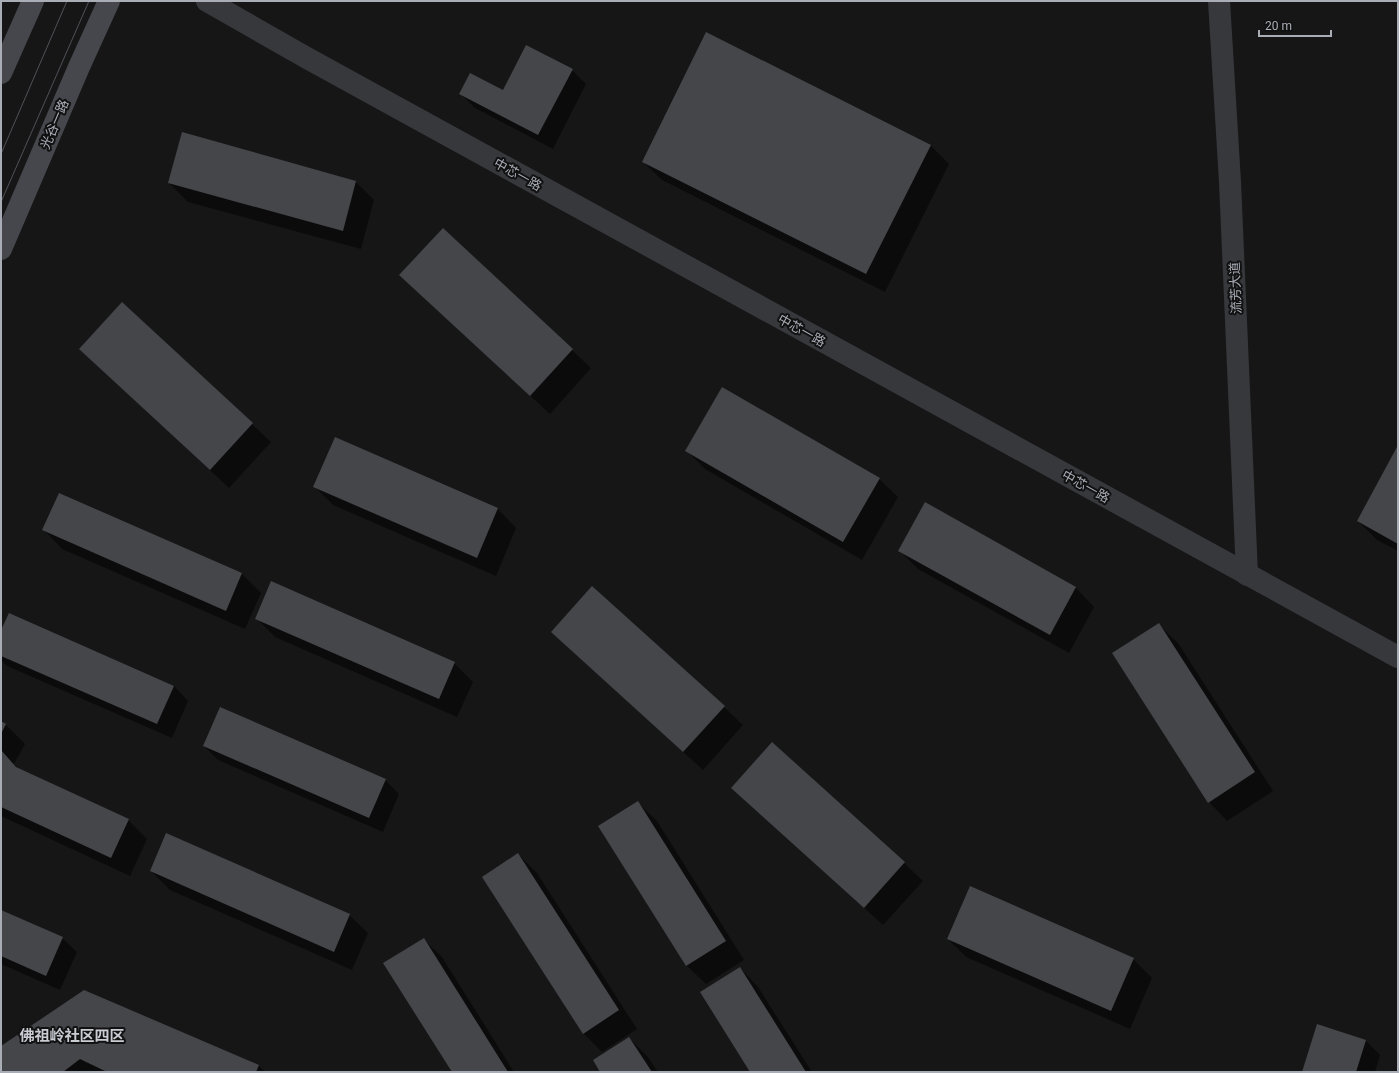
<svg xmlns="http://www.w3.org/2000/svg" width="1399" height="1073" font-family="Roboto,'Noto Sans SC',sans-serif">
	<rect width="100%" height="100%" fill="#161617"/>
	<!-- shadow -->
	<g fill="#0007">
		<polygon points="572,70 586,84 553,149 475,108 461,94 503,91"/>
		<polygon points="930,145 949,164 885,292 662,180 643,162"/>
		<polygon points="356,182 374,200 361,249 188,202 169,183"/>
		<polygon points="443,229 591,368 550,414 419,293"/>
		<polygon points="99,367 252,424 271,442 229,488"/>
		<polygon points="335,438 498,509 516,528 496,576 333,505 314,486"/>
		<polygon points="1398,447 1398,551 1377,540 1358,521"/>
		<polygon points="687,451 879,479 898,497 862,560 705,469"/>
		<polygon points="59,494 242,574 261,593 245,629 62,549 44,530"/>
		<polygon points="925,504 1076,588 1094,607 1069,653 918,569 899,550"/>
		<polygon points="256,618 454,663 473,682 457,717 275,637"/>
		<polygon points="1159,625 1178,643 1273,791 1227,821 1209,802"/>
		<polygon points="552,632 724,707 743,725 703,770 571,650"/>
		<polygon points="1,633 174,686 188,701 172,738 7,666 1,660"/>
		<polygon points="1,722 6,725 25,744 14,764 19,769 128,820 147,839 130,876 1,816"/>
		<polygon points="204,746 385,780 399,794 383,832 218,760"/>
		<polygon points="732,788 904,863 923,881 883,925 751,806"/>
		<polygon points="638,803 657,821 744,960 706,984 687,966 599,827"/>
		<polygon points="518,854 537,873 637,1029 602,1052 583,1033"/>
		<polygon points="151,871 349,915 368,933 352,970 170,890"/>
		<polygon points="1,911 62,938 77,952 60,990 1,964"/>
		<polygon points="423,939 442,957 514,1072 453,1072"/>
		<polygon points="948,939 1133,959 1152,978 1130,1029 966,957"/>
		<polygon points="740,968 758,987 812,1072 751,1072"/>
		<polygon points="629,1038 648,1057 658,1072 601,1072"/>
		<polygon points="1366,1041 1380,1055 1375,1072 1303,1072"/>
		<polygon points="1,1047 258,1065 265,1072 1,1072"/>
	</g>
	<!-- building -->
	<g fill="#45464a">
		<polygon points="706,32 931,145 866,274 642,162"/>
		<polygon points="526,45 573,69 538,135 459,94 470,73 503,90"/>
		<polygon points="182,132 356,181 343,231 168,183"/>
		<polygon points="443,228 573,349 530,396 399,275"/>
		<polygon points="122,302 253,423 210,470 79,349"/>
		<polygon points="722,387 880,478 843,542 685,451"/>
		<polygon points="335,437 498,508 477,558 313,487"/>
		<polygon points="1398,445 1398,544 1357,521"/>
		<polygon points="59,493 242,573 226,611 42,530"/>
		<polygon points="925,502 1076,587 1050,635 898,551"/>
		<polygon points="271,581 455,662 439,699 255,619"/>
		<polygon points="592,586 725,706 683,752 551,632"/>
		<polygon points="9,613 174,686 157,724 1,656 1,630"/>
		<polygon points="1159,623 1255,772 1208,803 1112,653"/>
		<polygon points="220,707 386,779 369,818 203,746"/>
		<polygon points="1,721 6,724 1,734"/>
		<polygon points="772,742 905,862 864,908 731,788"/>
		<polygon points="1,750 16,767 129,819 111,858 1,807"/>
		<polygon points="638,801 726,941 686,966 598,826"/>
		<polygon points="166,833 350,914 334,952 150,871"/>
		<polygon points="518,853 619,1010 583,1034 482,877"/>
		<polygon points="970,886 1134,958 1111,1011 947,939"/>
		<polygon points="1,910 63,937 46,976 1,956"/>
		<polygon points="424,938 508,1072 452,1072 383,963"/>
		<polygon points="740,967 806,1072 750,1072 700,992"/>
		<polygon points="84,990 259,1065 256,1072 107,1072 80,1059 63,1072 1,1072 1,1046"/>
		<polygon points="1317,1024 1366,1040 1356,1072 1302,1072"/>
		<polygon points="629,1037 652,1072 600,1072 593,1060"/>
	</g>
	<g fill="none" stroke-linecap="round" stroke-linejoin="round">
		<!-- minor -->
		<polyline stroke="#37383c" stroke-width="22" points="1219,1 1230,182 1247,575"/>
		<!-- tertiary -->
		<polyline stroke="#37383c" stroke-width="22" points="207,1 307,58 1398,657"/>
		<!-- secondary -->
		<g stroke="#45474c" stroke-width="22">
			<polyline points="1,73 33,1"/>
			<polyline points="1,249 79,67 109,1"/>
		</g>
		<!-- tram -->
		<g stroke="#505257" stroke-width="1">
			<polyline points="1,154 67,1"/>
			<polyline points="1,202 89,1"/>
		</g>
	</g>
	<g text-anchor="middle" stroke-width="4" stroke-linejoin="round" paint-order="stroke">
		<!-- street labels -->
		<g font-size="13" fill="#a9adb6" stroke="#111112">
			<text transform="translate(54 124) rotate(-67)" y="5">光谷一路</text>
			<text transform="translate(518 174) rotate(29)" y="5">中芯一路</text>
			<text transform="translate(1235 288) rotate(-92)" y="5">流芳大道</text>
			<text transform="translate(802 330) rotate(29)" y="5">中芯一路</text>
			<text transform="translate(1086 486) rotate(29)" y="5">中芯一路</text>
		</g>
		<!-- quarter labels -->
		<g font-size="15" font-weight="bold" fill="#c9ccd3" stroke="#111112">
			<text x="72" y="1041">佛祖岭社区四区</text>
		</g>
	</g>
	<!-- border -->
	<rect width="1399" height="1073" fill="none" stroke="#a9adb6" stroke-width="4"/>
	<!-- scale -->
	<path d="M1259 30v6h72v-6" fill="none" stroke="#a9adb6" stroke-width="2"/>
	<text x="1265" y="30" font-size="12" fill="#a9adb6" stroke="#111112" stroke-width="3" paint-order="stroke">20 m</text>
</svg>
